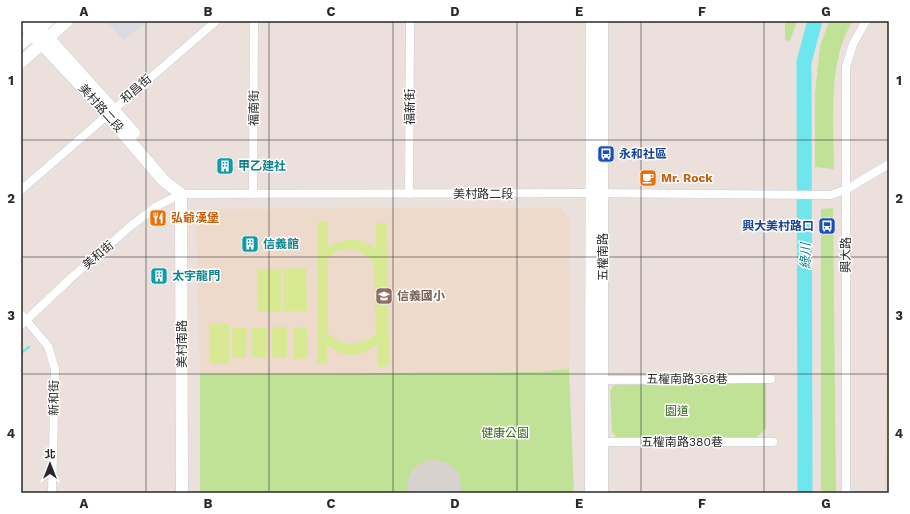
<svg xmlns="http://www.w3.org/2000/svg" width="910" height="514" font-family="'Work Sans','Noto Sans TC',sans-serif">
	<rect width="100%" height="100%" fill="#ebe0db"/>
	<!-- industrial -->
	<polygon fill="#dcdbe3" points="106,21 148,21 124,40"/>
	<!-- education -->
	<g fill="#eddaca">
		<polygon points="889,72 889,493 885,493"/>
		<polygon points="561,208 570,219 569,369 537,372 200,374 196,222 207,209"/>
	</g>
	<!-- green -->
	<g fill="#c0e297">
		<polygon points="785,21 797,21 790,41 785,40"/>
		<path d="M829,21H853C827,60 834,123 834,169L815,167V93L820,46Z"/>
		<polygon points="833,208 836,493 821,493 821,209"/>
		<polygon points="569,369 574,493 200,493 200,374 537,372"/>
		<polygon points="766,383 766,428 757,437 616,437 612,432 610,391 614,385"/>
	</g>
	<!-- pitch -->
	<g fill="#d7e992" fill-rule="evenodd">
		<path d="M317,222H328V248C345,236 360,238 376,249V223H387L389,366L378,367L377,345C360,357 342,360 327,344V363H317ZM346,249H356L374,262L376,335C359,345 345,349 328,333V258L337,251Z"/>
		<polygon points="306,268 307,311 283,311 283,269"/>
		<polygon points="281,269 281,311 258,312 257,269"/>
		<polygon points="209,323 229,323 229,364 210,364"/>
		<rect x="272" y="327" width="15" height="31"/>
		<polygon points="307,327 308,358 293,359 293,328"/>
		<polygon points="232,328 247,328 246,358 232,358"/>
		<rect x="252" y="328" width="15" height="30"/>
	</g>
	<!-- plaza -->
	<polygon fill="#d7d2cd" points="436,460 445,462 453,467 459,475 461,484 461,493 408,493 408,479 412,471 418,465 427,461"/>
	<g fill="none" stroke-linecap="round" stroke-linejoin="round">
		<!-- stream -->
		<polyline stroke="#6de7ed" stroke-width="2.5" points="21,353 29,347"/>
		<!-- river -->
		<polyline stroke="#6de7ed" stroke-width="15" points="805,493 804,62 815,21"/>
		<defs>
			<g id="street">
				<polyline points="21,190 216,21"/>
				<polyline points="253,194 254,21"/>
				<polyline points="409,194 410,21"/>
				<polyline points="21,314 48,346 55,369 52,493"/>
				<polyline points="21,325 71,278 132,225 157,206 181,194 592,193 831,195 847,189 889,164"/>
				<polyline points="602,380 771,379"/>
				<polyline points="598,442 773,442"/>
				<polyline points="846,493 846,67 853,44 866,21"/>
			</g>
			<g id="secondary">
				<polyline points="33,21 134,133"/>
				<polyline points="602,21 602,493"/>
				<polyline points="21,22 97,103 164,181 181,194"/>
				<polyline points="21,44 48,21"/>
				<polyline points="21,62 67,21"/>
				<polyline points="181,194 182,493"/>
				<polyline points="591,493 592,21"/>
			</g>
		</defs>
		<!-- street casing -->
		<use href="#street" stroke="#c9d0db" stroke-width="9"/>
		<!-- secondary casing -->
		<use href="#secondary" stroke="#c9d0db" stroke-width="13"/>
		<!-- street -->
		<use href="#street" stroke="#fff" stroke-width="8"/>
		<!-- secondary -->
		<use href="#secondary" stroke="#fff" stroke-width="12"/>
	</g>
	<!-- grid -->
	<path fill="none" stroke="#292929" stroke-width="1" stroke-opacity="0.55" d="M146,21V493M269,21V493M393,21V493M517,21V493M641,21V493M764,21V493M21,140H889M21,257H889M21,374H889"/>
	<!-- icons -->
	<defs>
		<symbol id="bus-square" viewBox="-11 -11 22 22"><rect x="-9" y="-9" width="18" height="18" rx="4" fill="#1a4fb4" stroke="#fff"/><path d="M-5-6H5V4H4V6H2V4H-2V6H-4V4H-5ZM-3.5-4V0h7V-4ZM-3.5 1.2v1.5H-2V1.2ZM2 1.2v1.5H3.5V1.2Z" fill="#fff"/></symbol>
		<symbol id="building-square" viewBox="-11 -11 22 22"><rect x="-9" y="-9" width="18" height="18" rx="4" fill="#0f9aa8" stroke="#fff"/><path d="M-4-6H4V6H1V3H-1V6H-4ZM-2.5-4.3h1.7v1.8h-1.7ZM.8-4.3h1.7v1.8H.8ZM-2.5-1h1.7V.8h-1.7ZM.8-1h1.7V.8H.8Z" fill="#fff"/></symbol>
		<symbol id="cafe-square" viewBox="-11 -11 22 22"><rect x="-9" y="-9" width="18" height="18" rx="4" fill="#e8710a" stroke="#fff"/><path d="M-5.5-4.5H6V0H3Q3 3.5 0 3.5H-2.5Q-5.5 3.5-5.5 0ZM3-3.2v2h1.7v-2ZM-6 4.5H4V6H-6Z" fill="#fff"/></symbol>
		<symbol id="restaurant-square" viewBox="-11 -11 22 22"><rect x="-9" y="-9" width="18" height="18" rx="4" fill="#e8710a" stroke="#fff"/><path d="M-5-6h1v4h1v-4h1v4h1v-4h1v5L-1.5 .5V6h-2V.5L-5-1ZM5-6V6H3V1.5H1.5Q1.5-4 5-6Z" fill="#fff"/></symbol>
		<symbol id="school-square" viewBox="-11 -11 22 22"><rect x="-9" y="-9" width="18" height="18" rx="4" fill="#8d6e63" stroke="#fff"/><path d="M0-5L7-2L0 1L-7-2ZM-4 1L0 2.5L4 1V4Q0 6-4 4Z" fill="#fff"/></symbol>
	</defs>
	<g fill-rule="evenodd">
		<use href="#bus-square" x="596" y="144" width="20" height="20"/>
		<use href="#building-square" x="215" y="156" width="20" height="20"/>
		<use href="#cafe-square" x="638" y="168" width="20" height="20"/>
		<use href="#restaurant-square" x="148" y="208" width="20" height="20"/>
		<use href="#bus-square" x="817" y="216" width="20" height="20"/>
		<use href="#building-square" x="240" y="234" width="20" height="20"/>
		<use href="#building-square" x="149" y="266" width="20" height="20"/>
		<use href="#school-square" x="374" y="286" width="20" height="20"/>
	</g>
	<g text-anchor="middle" stroke-width="3" stroke-linejoin="round" paint-order="stroke">
		<!-- street labels -->
		<g font-size="12" fill="#292929" stroke="#fff">
			<text transform="translate(136 89) rotate(-41)" y="4">和昌街</text>
			<text transform="translate(410 107) rotate(-90)" y="4">福新街</text>
			<text transform="translate(101 108) rotate(48)" y="4">美村路二段</text>
			<text transform="translate(254 108) rotate(-89)" y="4">福南街</text>
			<text x="483" y="198">美村路二段</text>
			<text transform="translate(98 255) rotate(-40)" y="4">美和街</text>
			<text transform="translate(846 255) rotate(-90)" y="4">興大路</text>
			<text transform="translate(603 257) rotate(-90)" y="4">五權南路</text>
			<text transform="translate(182 344) rotate(-90)" y="4">美村南路</text>
			<text x="687" y="383">五權南路368巷</text>
			<text transform="translate(54 398) rotate(-89)" y="4">新和街</text>
			<text x="682" y="446">五權南路380巷</text>
		</g>
		<!-- transit labels -->
		<g font-size="12" font-weight="bold" fill="#164399" stroke="#fff" text-anchor="start">
			<text x="619" y="158">永和社區</text>
			<text x="814" y="230" text-anchor="end">興大美村路口</text>
		</g>
		<!-- culture labels -->
		<g font-size="12" font-weight="bold" fill="#0d838f" stroke="#fff" text-anchor="start">
			<text x="238" y="170">甲乙建社</text>
			<text x="263" y="248">信義館</text>
			<text x="172" y="280">太宇龍門</text>
		</g>
		<!-- food labels -->
		<g font-size="12" font-weight="bold" fill="#c56008" stroke="#fff" text-anchor="start">
			<text x="661" y="182">Mr. Rock</text>
			<text x="171" y="222">弘爺漢堡</text>
		</g>
		<!-- education labels -->
		<g font-size="12" font-weight="bold" fill="#785e54" stroke="#fff" text-anchor="start">
			<text x="397" y="300">信義國小</text>
		</g>
		<!-- park labels -->
		<g font-size="12" fill="#39651a" stroke="#fff">
			<text x="677" y="415">園道</text>
			<text x="505" y="437">健康公園</text>
		</g>
		<!-- water labels -->
		<g font-size="13" font-style="italic" fill="#0e8091" stroke="#fff">
			<text transform="translate(805 256) rotate(-90)" y="5">綠川</text>
		</g>
	</g>
	<!-- border -->
	<rect width="910" height="514" fill="none" stroke="#ffffff" stroke-width="44"/>
	<!-- north arrow -->
	<g transform="translate(50 464)" stroke="#ffffff" stroke-width="3" paint-order="stroke">
	<path d="M0-3L7 15L0 10L-7 15Z" fill="#292929"/>
	<text y="-6" font-size="11" font-weight="bold" text-anchor="middle" fill="#292929">北</text>
	</g>
	<rect x="22" y="22" width="866" height="470" fill="none" stroke="#292929" stroke-width="1.5"/>
	<g font-size="13" text-anchor="middle" font-weight="bold" fill="#292929">
		<text x="84" y="16">A</text>
		<text x="208" y="16">B</text>
		<text x="331" y="16">C</text>
		<text x="455" y="16">D</text>
		<text x="579" y="16">E</text>
		<text x="702" y="16">F</text>
		<text x="826" y="16">G</text>
		<text x="11" y="85">1</text>
		<text x="899" y="85">1</text>
		<text x="11" y="203">2</text>
		<text x="899" y="203">2</text>
		<text x="11" y="320">3</text>
		<text x="899" y="320">3</text>
		<text x="11" y="438">4</text>
		<text x="899" y="438">4</text>
		<text x="84" y="508">A</text>
		<text x="208" y="508">B</text>
		<text x="331" y="508">C</text>
		<text x="455" y="508">D</text>
		<text x="579" y="508">E</text>
		<text x="702" y="508">F</text>
		<text x="826" y="508">G</text>
	</g>
</svg>
